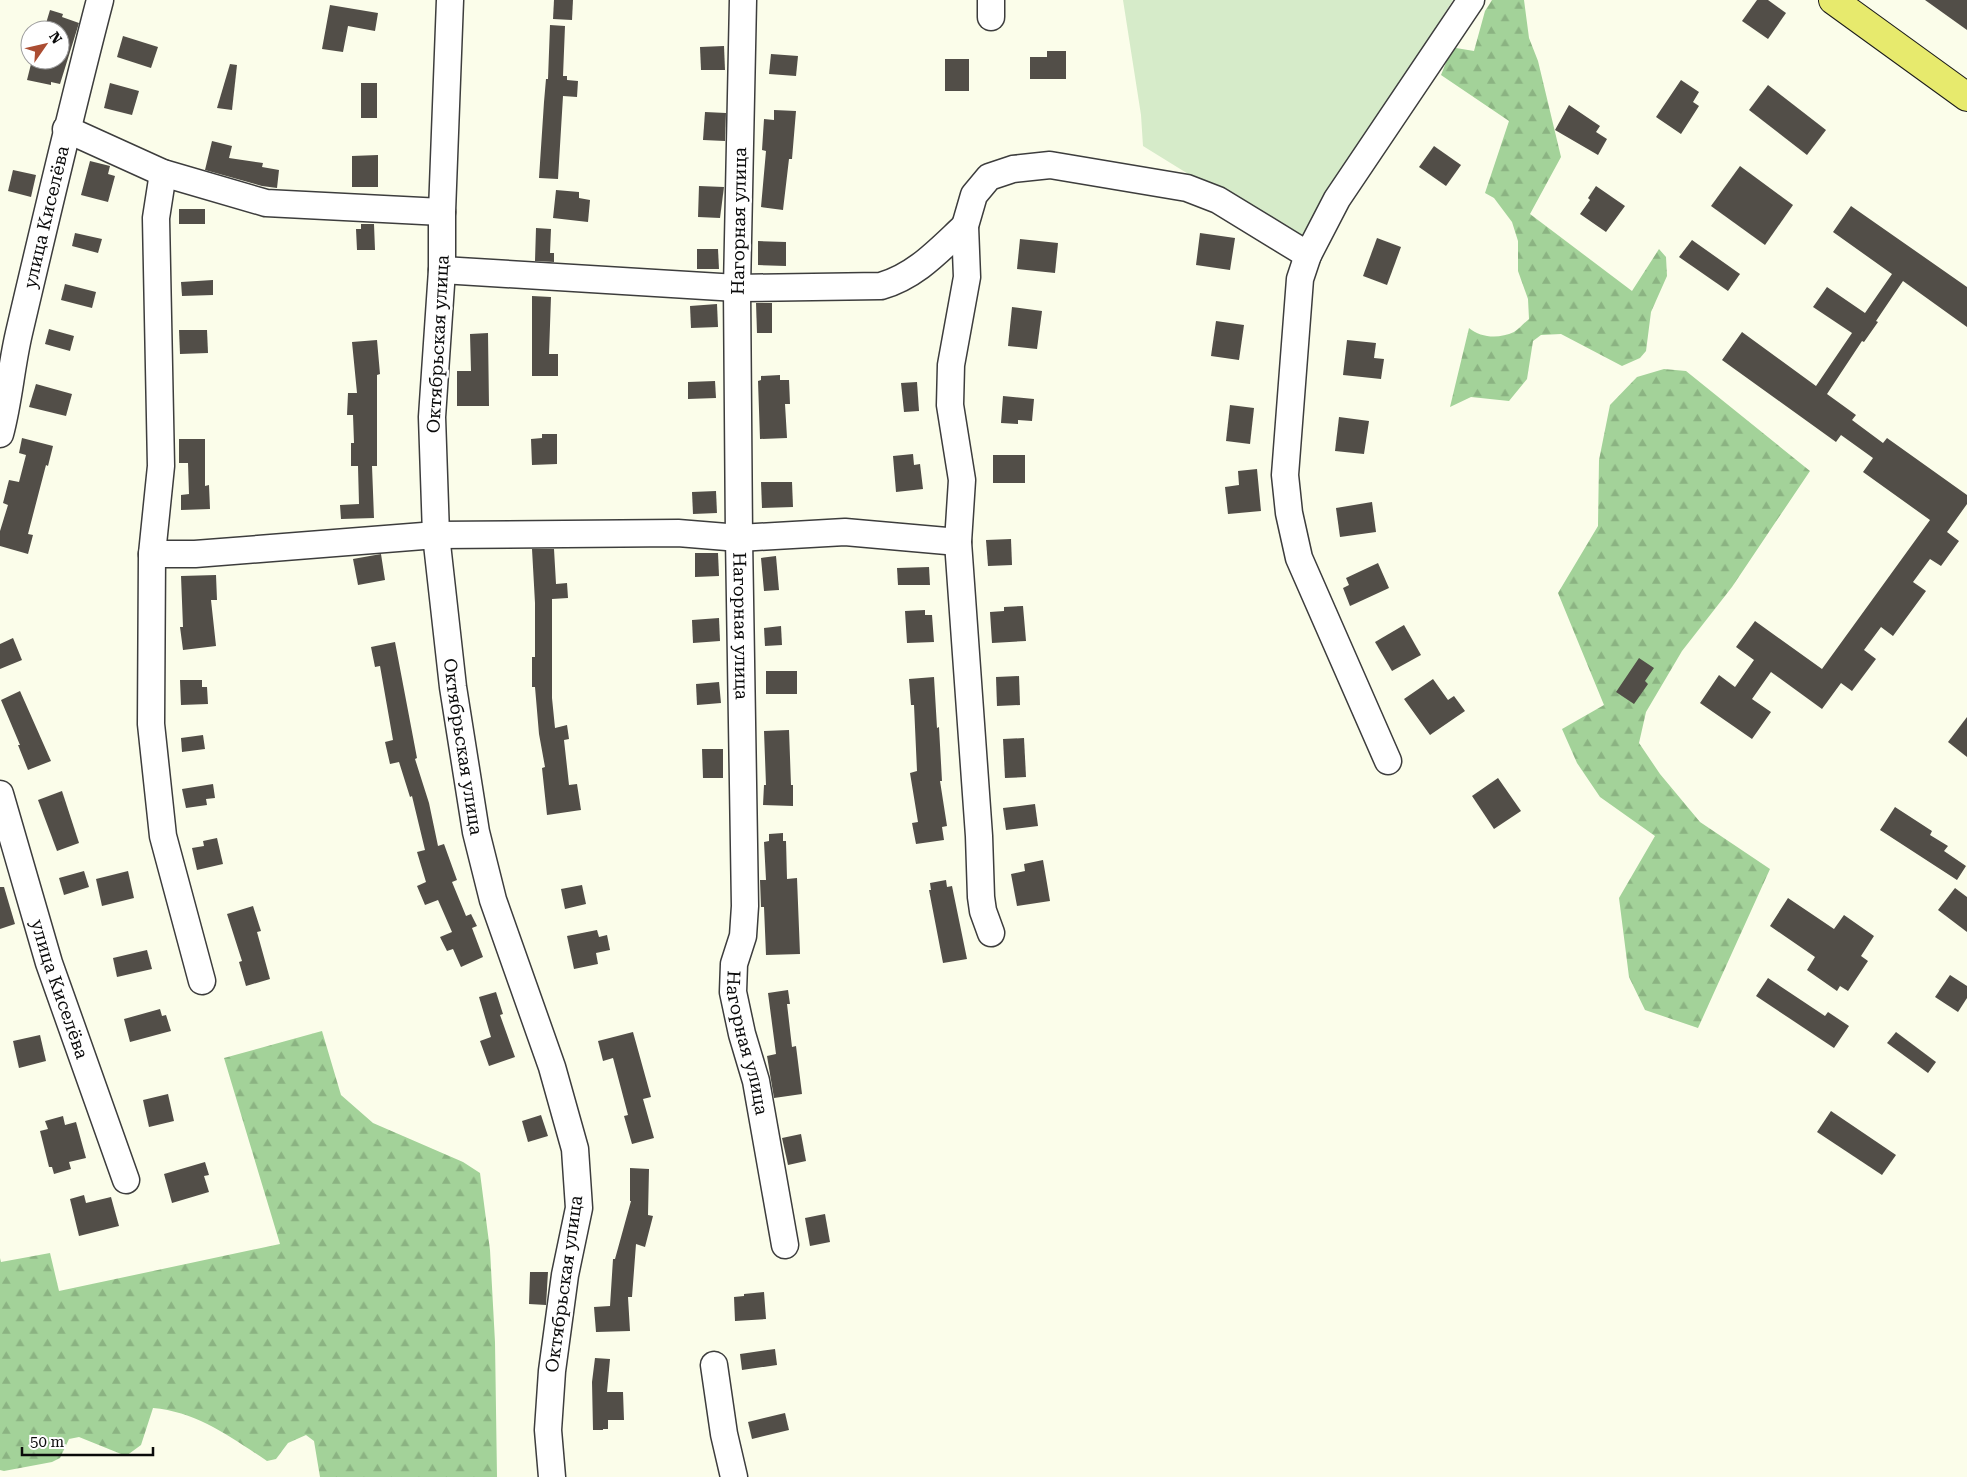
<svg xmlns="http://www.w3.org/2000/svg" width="1967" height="1477" font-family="'Roboto Serif',serif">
	<defs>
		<pattern id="forest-firs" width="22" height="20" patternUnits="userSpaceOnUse" patternTransform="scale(1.25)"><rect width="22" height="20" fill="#a3d299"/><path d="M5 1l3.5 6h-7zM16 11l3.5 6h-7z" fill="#8bb382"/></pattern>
	</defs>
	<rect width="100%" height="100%" fill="#fbfdea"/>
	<!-- forest -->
	<g fill="url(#forest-firs)">
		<path d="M1492,0H1524L1529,38L1538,61L1561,157L1530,214L1632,291L1659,249L1666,257L1667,276L1651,312L1646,351L1640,358L1622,366L1561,334L1541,335L1533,341L1527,379L1509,401L1471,397L1450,407L1469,328C1481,338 1499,339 1514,332C1519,329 1524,323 1529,319L1528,299L1518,271V241L1512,222L1494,198L1485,193L1509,121L1441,75L1449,55L1456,48L1474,51L1485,11Z"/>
		<polygon points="1664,369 1686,371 1810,471 1732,587 1682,651 1646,712 1639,743 1660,774 1700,822 1770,869 1698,1028 1645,1010 1629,977 1619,898 1655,836 1600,797 1577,763 1562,729 1604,705 1558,593 1598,526 1599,460 1610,405 1637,377"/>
		<path d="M322,1031L341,1095L373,1123L463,1162L480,1173L490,1250L495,1342L497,1477H320L314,1441L306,1435L288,1443L276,1459L267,1461C231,1437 197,1412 153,1408L141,1445L126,1456L79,1437L69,1439L60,1458L52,1462L4,1471L0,1470V1258L1,1262L50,1253L59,1291L280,1244L224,1058Z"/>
	</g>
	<!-- pitch -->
	<polygon fill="#d6ebc9" points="1123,0 1453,0 1300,243 1143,146 1141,115"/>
	<!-- building -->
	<g fill="#524e48">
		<polygon points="554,0 573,0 572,20 553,19"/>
		<polygon points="1757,0 1768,0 1786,13 1768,39 1742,21"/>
		<polygon points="1925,0 1967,0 1967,30"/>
		<polygon points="330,5 378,13 375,31 348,26 343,52 322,49"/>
		<polygon points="50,10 63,14 62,17 79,23 60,84 51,82 51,85 27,80 32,60 60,60 60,30 44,30"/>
		<polygon points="550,25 565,26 563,76 567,76 567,80 578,81 577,97 563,96 558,179 539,178 544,102 546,79 548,79"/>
		<polygon points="123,36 158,47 151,68 117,57"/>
		<polygon points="724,46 725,70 701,70 700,47"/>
		<polygon points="1047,51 1066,51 1066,79 1030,79 1030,57 1047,57"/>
		<polygon points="771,54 798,56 796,76 769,74"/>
		<rect x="945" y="59" width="24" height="32"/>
		<polygon points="230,64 237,65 232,110 217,108"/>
		<polygon points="1681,80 1699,92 1693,102 1699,106 1681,134 1656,117"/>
		<polygon points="110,83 139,91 132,115 104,108"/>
		<rect x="361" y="83" width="16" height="35"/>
		<polygon points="1768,85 1826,130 1807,155 1749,110"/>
		<polygon points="1569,105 1600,126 1596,132 1607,139 1598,155 1555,130"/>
		<polygon points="774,110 796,111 792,159 789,159 783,210 761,207 766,151 762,150 764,119 774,120"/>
		<polygon points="705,112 726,113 725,141 703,140"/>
		<polygon points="212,141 232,146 229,158 263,163 262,167 279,170 277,188 262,186 205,170"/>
		<polygon points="1434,146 1461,165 1446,186 1419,167"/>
		<polygon points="378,155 378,187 352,187 352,156"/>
		<polygon points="90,161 110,166 108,174 115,176 108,202 81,195"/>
		<polygon points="1740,166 1793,205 1765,245 1711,206"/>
		<polygon points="13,170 36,175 31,197 8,191"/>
		<polygon points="699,186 724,187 720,218 698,217"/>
		<polygon points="1596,186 1625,206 1606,232 1580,214 1590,200 1588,198"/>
		<polygon points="556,190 579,192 579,198 590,200 588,222 553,218"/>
		<polygon points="1851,206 1967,287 1967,327 1903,281 1876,321 1878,322 1864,342 1862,341 1827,394 1856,415 1852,420 1883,443 1887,438 1967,495 1967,504 1947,532 1959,541 1941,566 1930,559 1913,582 1926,591 1893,636 1881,627 1864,650 1876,659 1852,691 1841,683 1822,709 1771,672 1752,699 1771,712 1752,739 1700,703 1719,675 1735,687 1754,660 1736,647 1755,621 1822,669 1930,520 1863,472 1873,458 1841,435 1836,442 1722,360 1742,332 1816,386 1852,333 1813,307 1827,287 1865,313 1892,274 1833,232"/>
		<rect x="179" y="209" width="26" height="15"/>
		<polygon points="361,224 374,224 375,250 357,250 356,229 361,229"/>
		<polygon points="536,228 551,229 550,253 554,253 554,262 535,261"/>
		<polygon points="75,233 102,239 98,253 72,246"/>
		<polygon points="1200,233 1235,238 1230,270 1196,265"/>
		<polygon points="1377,238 1401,247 1387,285 1363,276"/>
		<polygon points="1020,239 1058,243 1055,273 1017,269"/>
		<polygon points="1692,240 1740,274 1728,291 1679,257"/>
		<polygon points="758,241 786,242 786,266 758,265"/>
		<polygon points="697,249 718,249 719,269 697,269"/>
		<polygon points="213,280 213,295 182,296 181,282"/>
		<polygon points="65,284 96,292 92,308 61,300"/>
		<polygon points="532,296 551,297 549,354 558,354 558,376 532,376"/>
		<polygon points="756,303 772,303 772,333 757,333"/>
		<polygon points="717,304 718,327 691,328 690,306"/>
		<polygon points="1012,307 1042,311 1037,349 1008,346"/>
		<polygon points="1216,321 1244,325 1239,360 1211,356"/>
		<polygon points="49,329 74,336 70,351 45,344"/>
		<polygon points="179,330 207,330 208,353 180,354"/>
		<polygon points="488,333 489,406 457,406 457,371 471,371 470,334"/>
		<polygon points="377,340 380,374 377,375 377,466 372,466 374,518 341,519 340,505 359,504 358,466 351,466 351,443 354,443 353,415 347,415 348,393 357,393 352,342"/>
		<polygon points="1347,340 1376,343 1374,358 1384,359 1381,379 1343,375"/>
		<polygon points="780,375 780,380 789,380 790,404 785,404 787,438 760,439 758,381 761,380 761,376"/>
		<polygon points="715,381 716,398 688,399 688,382"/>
		<polygon points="917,382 919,411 904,412 901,383"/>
		<polygon points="36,384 72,394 66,416 29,407"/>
		<polygon points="1003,396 1034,399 1032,421 1018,420 1018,424 1001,423"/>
		<polygon points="1230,405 1254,408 1250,444 1226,441"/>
		<polygon points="1339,417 1369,421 1364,454 1335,451"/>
		<polygon points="542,434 557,434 557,464 532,465 531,439 542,438"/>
		<polygon points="22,438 53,446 48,466 46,465 28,534 33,535 28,554 0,546 0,531 8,505 3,503 9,480 19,482 26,455 19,453"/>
		<polygon points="179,439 205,439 205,486 209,485 210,509 181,510 181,495 189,494 188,463 179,463"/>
		<polygon points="913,454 914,465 920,464 923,489 896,492 893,456"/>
		<rect x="993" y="455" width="32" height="28"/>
		<polygon points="1257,469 1261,511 1228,514 1225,487 1239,485 1238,471"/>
		<polygon points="761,482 792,482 793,507 762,508"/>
		<polygon points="716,491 717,513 693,514 692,492"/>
		<polygon points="1372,502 1376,532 1340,537 1336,508"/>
		<polygon points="1011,539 1012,565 988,566 986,540"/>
		<polygon points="532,549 554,549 556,584 567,583 568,598 552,599 552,698 555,728 567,725 569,739 564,740 569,785 577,784 581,810 547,815 542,768 545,767 539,734 535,687 532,687 532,657 535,657 535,603"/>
		<polygon points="695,553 718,553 719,576 695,577"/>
		<polygon points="381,554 385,580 358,585 353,559"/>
		<polygon points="776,556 779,590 764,591 761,558"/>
		<polygon points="1378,563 1389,588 1350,606 1343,588 1349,585 1346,578"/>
		<polygon points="929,567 930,585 898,585 897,568"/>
		<polygon points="216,575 217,600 211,600 216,646 183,650 180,627 183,627 181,576"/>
		<polygon points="1023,606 1026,641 992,643 990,612 1004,611 1004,607"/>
		<polygon points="925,610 925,615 932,615 934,642 907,643 905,611"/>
		<polygon points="719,618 720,641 693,643 692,620"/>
		<polygon points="1404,625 1421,655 1392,671 1375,642"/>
		<polygon points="781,626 782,645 765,646 764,628"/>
		<polygon points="13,638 22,660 0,669 0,644"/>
		<polygon points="395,642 417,758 415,759 429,803 438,846 444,844 457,880 452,882 466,916 471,914 477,926 472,928 483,957 461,967 453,949 447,951 440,937 452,932 438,900 425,905 417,886 426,882 417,852 425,850 412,796 410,797 399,762 390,764 385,742 393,740 380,666 375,667 371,647"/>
		<polygon points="1639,658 1654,668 1645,681 1648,684 1634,704 1616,692"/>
		<rect x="766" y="671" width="31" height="23"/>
		<polygon points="1019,676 1020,705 997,706 996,677"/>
		<polygon points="934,677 937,728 939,727 942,781 940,781 947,826 942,827 944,840 916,844 912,823 918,822 910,773 917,771 914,705 911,705 909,679"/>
		<polygon points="1433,679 1448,700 1454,696 1465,711 1430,735 1404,699"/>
		<polygon points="180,680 202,680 202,687 207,687 208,704 181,705"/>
		<polygon points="719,682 721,703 697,705 696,684"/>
		<polygon points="20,691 51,761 28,770 18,745 20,745 1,700"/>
		<polygon points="1967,717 1967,757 1948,742"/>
		<polygon points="789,730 791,785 793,785 793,806 763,805 764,785 766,785 764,731"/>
		<polygon points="203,735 205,749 182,752 181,738"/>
		<polygon points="1024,738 1026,777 1005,778 1003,739"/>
		<polygon points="702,749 723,749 723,778 703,778"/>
		<polygon points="1498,778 1521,811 1494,829 1472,796"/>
		<polygon points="213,784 215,798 206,799 207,805 186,808 182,789"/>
		<polygon points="62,791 79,843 57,851 38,800"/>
		<polygon points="1035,804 1038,826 1006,830 1003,808"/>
		<polygon points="1895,807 1932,831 1930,835 1948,846 1944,851 1966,866 1957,880 1880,830"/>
		<polygon points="783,833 783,841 786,841 787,879 797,878 800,954 766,955 764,907 761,907 760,880 766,880 764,842 769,841 769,834"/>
		<polygon points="217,838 223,864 197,870 192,848 204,846 203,841"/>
		<polygon points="1043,860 1050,901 1017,906 1011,874 1025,871 1024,864"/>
		<polygon points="84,871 89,887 64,895 59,878"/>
		<polygon points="128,871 134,898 102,906 96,879"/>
		<polygon points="946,880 947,887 952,886 967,959 943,963 929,890 931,890 930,883"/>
		<polygon points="582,885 586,904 565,909 561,889"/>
		<polygon points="0,887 4,887 15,924 0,929"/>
		<polygon points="1955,888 1967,897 1967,932 1938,910"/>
		<polygon points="1788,898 1834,929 1844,915 1874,936 1861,956 1868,961 1848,991 1840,986 1837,991 1807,970 1815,957 1770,926"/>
		<polygon points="253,906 261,931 257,932 270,979 246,986 239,962 242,961 227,914"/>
		<polygon points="597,930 599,937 607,935 610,950 596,953 598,964 574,969 567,936"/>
		<polygon points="147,950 152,969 117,977 113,958"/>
		<polygon points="1950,975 1967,986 1967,998 1958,1012 1935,997"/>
		<polygon points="1768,978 1825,1016 1828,1012 1849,1026 1834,1048 1756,996"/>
		<polygon points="788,990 790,1004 787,1004 792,1047 796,1046 802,1094 774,1098 767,1056 776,1054 768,993"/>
		<polygon points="496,992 503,1014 500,1015 515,1057 489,1066 480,1041 491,1037 479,997"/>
		<polygon points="160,1009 162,1016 166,1015 171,1031 130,1042 124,1019"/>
		<polygon points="633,1032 651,1097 643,1099 654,1138 632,1144 624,1116 628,1115 613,1058 603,1061 598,1041"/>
		<polygon points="1896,1032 1936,1062 1928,1073 1887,1043"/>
		<polygon points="40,1035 46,1061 19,1068 13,1041"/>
		<polygon points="168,1094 174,1121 149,1127 143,1100"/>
		<polygon points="1831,1111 1896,1155 1882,1175 1817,1132"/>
		<polygon points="541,1115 548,1136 528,1142 522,1121"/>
		<polygon points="63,1116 65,1125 76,1122 86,1158 69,1162 71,1169 54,1174 52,1167 49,1167 40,1131 48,1129 45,1121"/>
		<polygon points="801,1134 806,1161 788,1165 782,1138"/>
		<polygon points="205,1162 209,1175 204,1176 209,1192 172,1203 164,1174"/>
		<polygon points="630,1168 649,1169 648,1215 653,1216 645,1247 636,1244 632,1297 628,1297 630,1331 596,1332 594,1307 610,1306 613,1259 615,1259 631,1201 630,1201"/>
		<polygon points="84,1195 86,1203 111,1197 119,1226 79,1236 70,1199"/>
		<polygon points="825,1214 830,1242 810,1246 805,1218"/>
		<polygon points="530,1272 548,1272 546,1305 529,1304"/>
		<polygon points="764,1292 766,1319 735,1321 734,1297 744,1296 744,1294"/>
		<polygon points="775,1349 777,1365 742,1370 740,1354"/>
		<polygon points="595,1358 610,1359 607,1392 623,1392 624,1420 608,1420 608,1429 603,1429 603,1430 593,1430 592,1382"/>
		<polygon points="785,1413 789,1430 752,1439 748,1422"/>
	</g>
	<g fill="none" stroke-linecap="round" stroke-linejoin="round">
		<defs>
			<g id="minor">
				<path id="s1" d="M450,0L442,212V270L432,417L436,535L453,687L476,832L493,900L552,1067L575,1149L579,1208L565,1275L552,1371L548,1430L552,1477"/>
				<path id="s2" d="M743,0L737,288L739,538L745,906L743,936L734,964L733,992L742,1034L756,1081L785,1245"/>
				<polyline points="991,0 991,17"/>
				<polyline points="66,129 163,173 266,203 442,212"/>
				<polyline points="163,173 156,218 161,466 152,554 151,724 163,836 202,981"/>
				<path d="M442,270L737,288L881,286C916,276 939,250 965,226"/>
				<path id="s3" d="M0,434C9,401 11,367 19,333C45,222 71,111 100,0"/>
				<polyline points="152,554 195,554 436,535 678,533 739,538 845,532 958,542"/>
				<polyline points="1388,761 1299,558 1289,513 1285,475 1300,279 1308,255 1337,199 1471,0"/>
				<path id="s4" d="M0,794L49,963L126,1180"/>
				<polyline points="991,933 983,911 981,897 979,836 958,542 962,480 950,405 951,365 967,277 965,226 974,195 989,177 1013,169 1050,165 1187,188 1218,200 1308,255"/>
				<polyline points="714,1365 724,1434 734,1477"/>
			</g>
			<polyline id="major" points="1833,0 1967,97"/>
		</defs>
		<!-- minor casing -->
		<use href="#minor" stroke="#3d3d3d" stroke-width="29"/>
		<!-- major casing -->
		<use href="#major" stroke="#1b1b1b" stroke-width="30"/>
		<!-- minor -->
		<use href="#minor" stroke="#fff" stroke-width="26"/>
		<!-- major -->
		<use href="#major" stroke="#e7ea6d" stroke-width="28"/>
	</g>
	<g text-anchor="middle" stroke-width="5" stroke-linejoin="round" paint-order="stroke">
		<!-- street labels -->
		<g font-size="18" fill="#0a0a0a" stroke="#fff">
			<text dy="6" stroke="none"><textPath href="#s3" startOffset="222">улица Киселёва</textPath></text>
			<text transform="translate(739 221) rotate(-89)" y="6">Нагорная улица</text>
			<text transform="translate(438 344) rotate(-87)" y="6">Октябрьская улица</text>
			<text dy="6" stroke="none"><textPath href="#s2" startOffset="626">Нагорная улица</textPath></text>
			<text dy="6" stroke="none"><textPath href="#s1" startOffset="749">Октябрьская улица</textPath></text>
			<text dy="6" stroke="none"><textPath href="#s4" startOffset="204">улица Киселёва</textPath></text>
			<text dy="6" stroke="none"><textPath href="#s2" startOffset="1046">Нагорная улица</textPath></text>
			<text transform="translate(564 1284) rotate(-82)" y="6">Октябрьская улица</text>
		</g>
	</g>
	<!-- north arrow -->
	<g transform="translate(45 45) rotate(56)"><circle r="24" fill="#ffffff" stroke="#9d9d9d"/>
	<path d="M0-4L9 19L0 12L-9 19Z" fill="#ab4d32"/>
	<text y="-8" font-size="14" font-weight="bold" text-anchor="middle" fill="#0a0a0a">N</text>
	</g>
	<!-- scale -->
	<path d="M22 1447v8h131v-8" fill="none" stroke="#0a0a0a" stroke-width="2.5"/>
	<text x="30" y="1447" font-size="15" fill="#0a0a0a" stroke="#ffffff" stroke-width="4" paint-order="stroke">50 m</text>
</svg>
